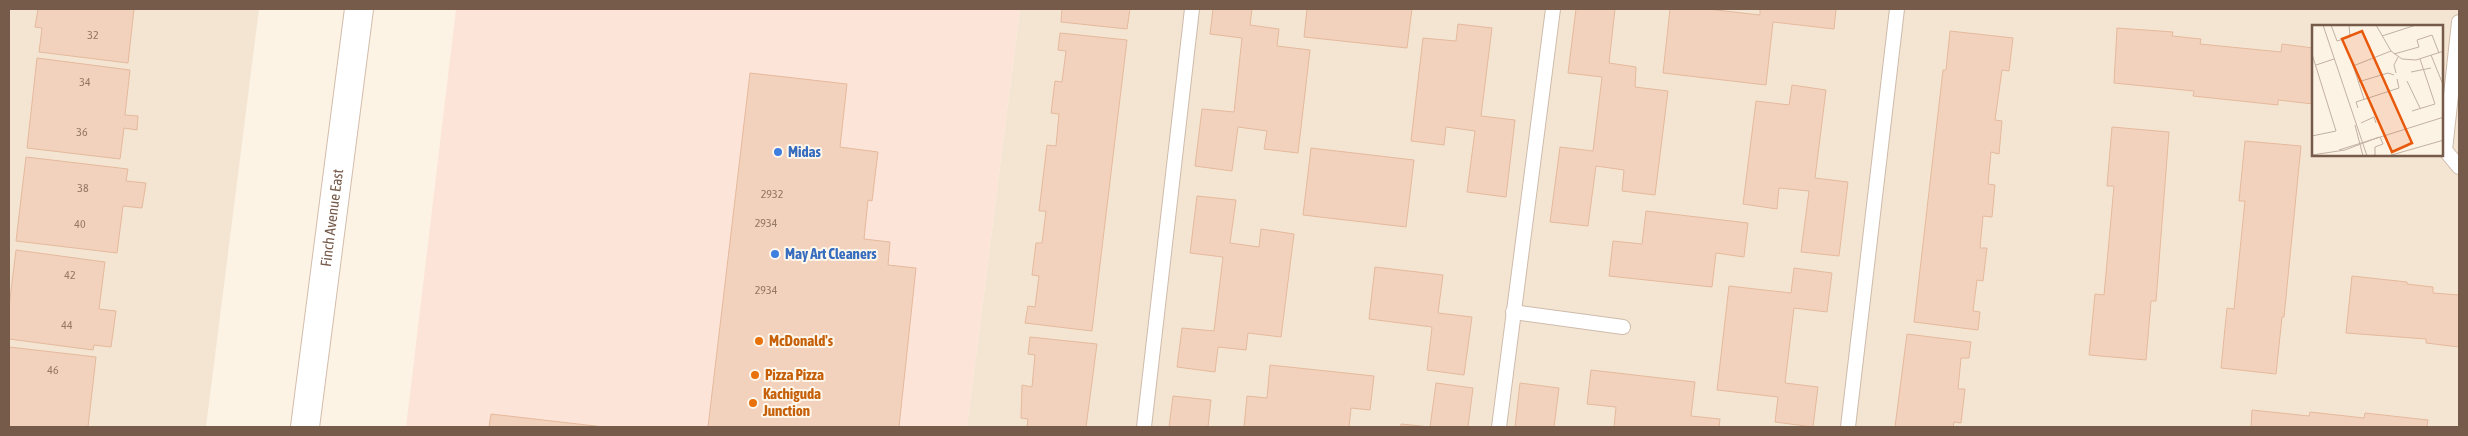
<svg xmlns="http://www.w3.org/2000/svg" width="2468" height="436" font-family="'Asap Condensed',sans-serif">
	<rect width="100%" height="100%" fill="#fcf3e5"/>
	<!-- residential -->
	<g fill="#f4e5d3" fill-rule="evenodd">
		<polygon points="9,9 259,9 206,427 9,427"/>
		<path d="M1020,9H2459V427H967ZM2313,26H2442V155H2313Z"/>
	</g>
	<!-- commercial -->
	<polygon fill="#fde4d9" points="456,9 1020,9 967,427 406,427"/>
	<!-- building -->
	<g fill="#f2d2bc" stroke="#e5b99d">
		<polygon points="38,9 134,9 128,63 39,52 42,28 35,27"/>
		<polygon points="1062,9 1130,9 1127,29 1061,22"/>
		<polygon points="1213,9 1252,9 1250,25 1279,29 1277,46 1310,50 1298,153 1264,149 1267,131 1238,127 1232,171 1195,166 1202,109 1234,112 1242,38 1210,34"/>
		<polygon points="1307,9 1412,9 1407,48 1304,37"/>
		<polygon points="1576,9 1615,9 1609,63 1636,67 1635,87 1668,91 1655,195 1622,191 1624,170 1596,166 1588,226 1550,222 1560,147 1593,151 1602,77 1568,73"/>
		<polygon points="1670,9 1707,9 1760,15 1760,9 1836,9 1834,29 1773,22 1766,85 1663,73"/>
		<polygon points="1458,24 1492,28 1481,116 1515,120 1506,197 1467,192 1475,131 1446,127 1444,145 1411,141 1423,38 1456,41"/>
		<polygon points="2117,28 2173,32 2172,36 2201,39 2200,44 2281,52 2282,44 2313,48 2313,104 2278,100 2278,105 2193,96 2194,91 2114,83"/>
		<polygon points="1950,31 2013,38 2009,71 2002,70 1995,120 2002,121 1999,154 1991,152 1988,184 1995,185 1992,217 1983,216 1980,248 1987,248 1985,264 1983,281 1977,280 1973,311 1980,312 1978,330 1914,322 1943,70 1946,70"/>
		<polygon points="1060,33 1127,40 1092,331 1025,323 1028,306 1035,307 1039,276 1032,275 1036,243 1042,243 1046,211 1039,211 1047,145 1056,146 1059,114 1051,113 1055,81 1062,82 1066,51 1058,50"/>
		<polygon points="37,58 130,70 125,115 138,116 137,130 124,128 120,159 27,148"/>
		<polygon points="750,73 847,84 840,147 878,152 872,201 868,200 864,239 890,242 888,265 916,268 899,427 708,427"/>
		<polygon points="1792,85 1826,90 1815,178 1848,182 1839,256 1801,252 1809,191 1779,188 1777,209 1743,204 1756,101 1789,105"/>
		<polygon points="2112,127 2169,132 2156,301 2151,301 2146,360 2089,355 2095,294 2104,295 2114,186 2107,186"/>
		<polygon points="2245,141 2301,146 2284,317 2282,317 2276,374 2221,368 2227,308 2234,309 2245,201 2239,201"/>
		<polygon points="1311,148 1414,160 1406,227 1303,215"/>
		<polygon points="26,157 128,169 126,181 146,183 142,208 123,206 117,253 16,241"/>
		<polygon points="1197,196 1236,200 1230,243 1259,247 1261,229 1294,234 1281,337 1248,333 1246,350 1218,347 1215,372 1177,367 1182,328 1214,331 1223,257 1190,253"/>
		<polygon points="1646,211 1748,223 1744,257 1716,253 1712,287 1609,276 1613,241 1642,244"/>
		<polygon points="16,250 105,262 99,309 116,311 111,347 94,345 93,350 9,339 9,307"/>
		<polygon points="1375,267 1443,275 1438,313 1472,317 1464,375 1427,370 1432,327 1369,319"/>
		<polygon points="1794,268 1832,273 1827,312 1794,308 1785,383 1818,387 1813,427 1775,422 1778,397 1717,390 1729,286 1791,293"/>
		<polygon points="2352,276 2407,282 2407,284 2433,287 2433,293 2459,295 2459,347 2426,343 2426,339 2346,333"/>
		<polygon points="1907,334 1971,342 1969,358 1961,358 1958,389 1965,389 1961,423 1954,422 1953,427 1895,427"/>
		<polygon points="1030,337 1097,344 1086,427 1027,427 1028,419 1021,418 1022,385 1032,387 1035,355 1028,354"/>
		<polygon points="9,347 96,357 88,427 9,427"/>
		<polygon points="1270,365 1374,376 1370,410 1351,408 1349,427 1244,427 1247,396 1267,398"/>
		<polygon points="1591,370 1695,382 1691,416 1720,419 1719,427 1614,427 1616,407 1587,404"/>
		<polygon points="1436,383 1473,388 1468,427 1401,427 1401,424 1430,427"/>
		<polygon points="1520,383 1559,388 1554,427 1515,427"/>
		<polygon points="1173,396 1211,400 1208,427 1169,427"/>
		<polygon points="2252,410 2309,416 2310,412 2364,418 2365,413 2428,420 2427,427 2251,427"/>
		<polygon points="491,414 604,427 489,427"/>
	</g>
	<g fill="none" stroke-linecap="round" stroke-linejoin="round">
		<defs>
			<g id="lane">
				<polyline points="2459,22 2445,150 2459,167"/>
				<polyline points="1513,312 1623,327"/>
				<polyline points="1144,427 1192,9"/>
				<polyline points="1499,427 1553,9"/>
				<polyline points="1848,427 1897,9"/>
			</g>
			<g id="secondary">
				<path id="s1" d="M305,427L359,9"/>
			</g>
		</defs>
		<!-- lane casing -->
		<use href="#lane" stroke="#cebbab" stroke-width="16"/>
		<!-- secondary casing -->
		<use href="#secondary" stroke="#d3bdab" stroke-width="30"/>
		<!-- lane -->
		<use href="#lane" stroke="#fff" stroke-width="14"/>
		<!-- secondary -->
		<use href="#secondary" stroke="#fff" stroke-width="28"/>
	</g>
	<!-- markers -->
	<g fill="#3f7fe0" stroke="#fff7ec" stroke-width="2">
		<circle cx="778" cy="152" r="5"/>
		<circle cx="775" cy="254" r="5"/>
	</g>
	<g fill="#e8710a" stroke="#fff7ec" stroke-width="2">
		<circle cx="759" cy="341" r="5"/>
		<circle cx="755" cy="375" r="5"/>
		<circle cx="753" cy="403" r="5"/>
	</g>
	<g text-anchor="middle" stroke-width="4" stroke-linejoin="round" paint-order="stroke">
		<!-- number labels -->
		<g font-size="12" fill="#957866">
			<text x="93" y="39">32</text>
			<text x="85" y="86">34</text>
			<text x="82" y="136">36</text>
			<text x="83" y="192">38</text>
			<text x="772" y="198">2932</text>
			<text x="766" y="227">2934</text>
			<text x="80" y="228">40</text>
			<text x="70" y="279">42</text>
			<text x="766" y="294">2934</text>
			<text x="67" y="329">44</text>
			<text x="53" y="374">46</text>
		</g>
		<!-- shop labels -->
		<g font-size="15" font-weight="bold" fill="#366cbe" stroke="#fff7ec" text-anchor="start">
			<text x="788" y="157">Midas</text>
			<text x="785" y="259">May Art Cleaners</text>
		</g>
		<!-- street labels -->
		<g font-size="15" fill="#765a4a" stroke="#fff7ec">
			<text dy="5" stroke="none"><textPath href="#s1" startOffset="211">Finch Avenue East</textPath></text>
		</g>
		<!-- food labels -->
		<g font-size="15" font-weight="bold" fill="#c56008" stroke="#fff7ec" text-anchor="start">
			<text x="769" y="346">McDonald's</text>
			<text x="765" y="380">Pizza Pizza</text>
			<text x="763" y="399">Kachiguda<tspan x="763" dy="17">Junction</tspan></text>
		</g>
	</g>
	<!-- overview -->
	<g transform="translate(2312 25)">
		<rect width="131" height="131" fill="#fcf3e5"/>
		<path fill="none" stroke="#c2b1a2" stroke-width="1" d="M11,0L55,131M19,0L25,16L38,12L37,0M64,0L79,26L90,34L104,35L132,26M70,11L104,0M0,29L24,106L0,111M82,29L107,22L105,15L120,10L127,28M119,30L132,62M39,34L52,74M4,40L22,34M41,41L79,26M99,47L119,43M84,48L82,40L86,32M95,56L108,83M46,57L76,48L82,50M46,83L44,77L87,63L85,54M100,86L123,79L108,34M49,98L62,92L64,98M43,100L51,131M27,125L132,92M0,130L33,125L67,112M58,131L63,130V122L71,119L68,112M76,131L132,115"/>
		<path fill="#e8590c" fill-opacity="0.15" stroke="#e8590c" stroke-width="2.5" d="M50,6L100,118L80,127L30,14Z"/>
		<rect width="131" height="131" fill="none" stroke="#765a4a" stroke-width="2.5"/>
	</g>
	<!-- border -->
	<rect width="2468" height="436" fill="none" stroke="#765a4a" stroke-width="20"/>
</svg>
